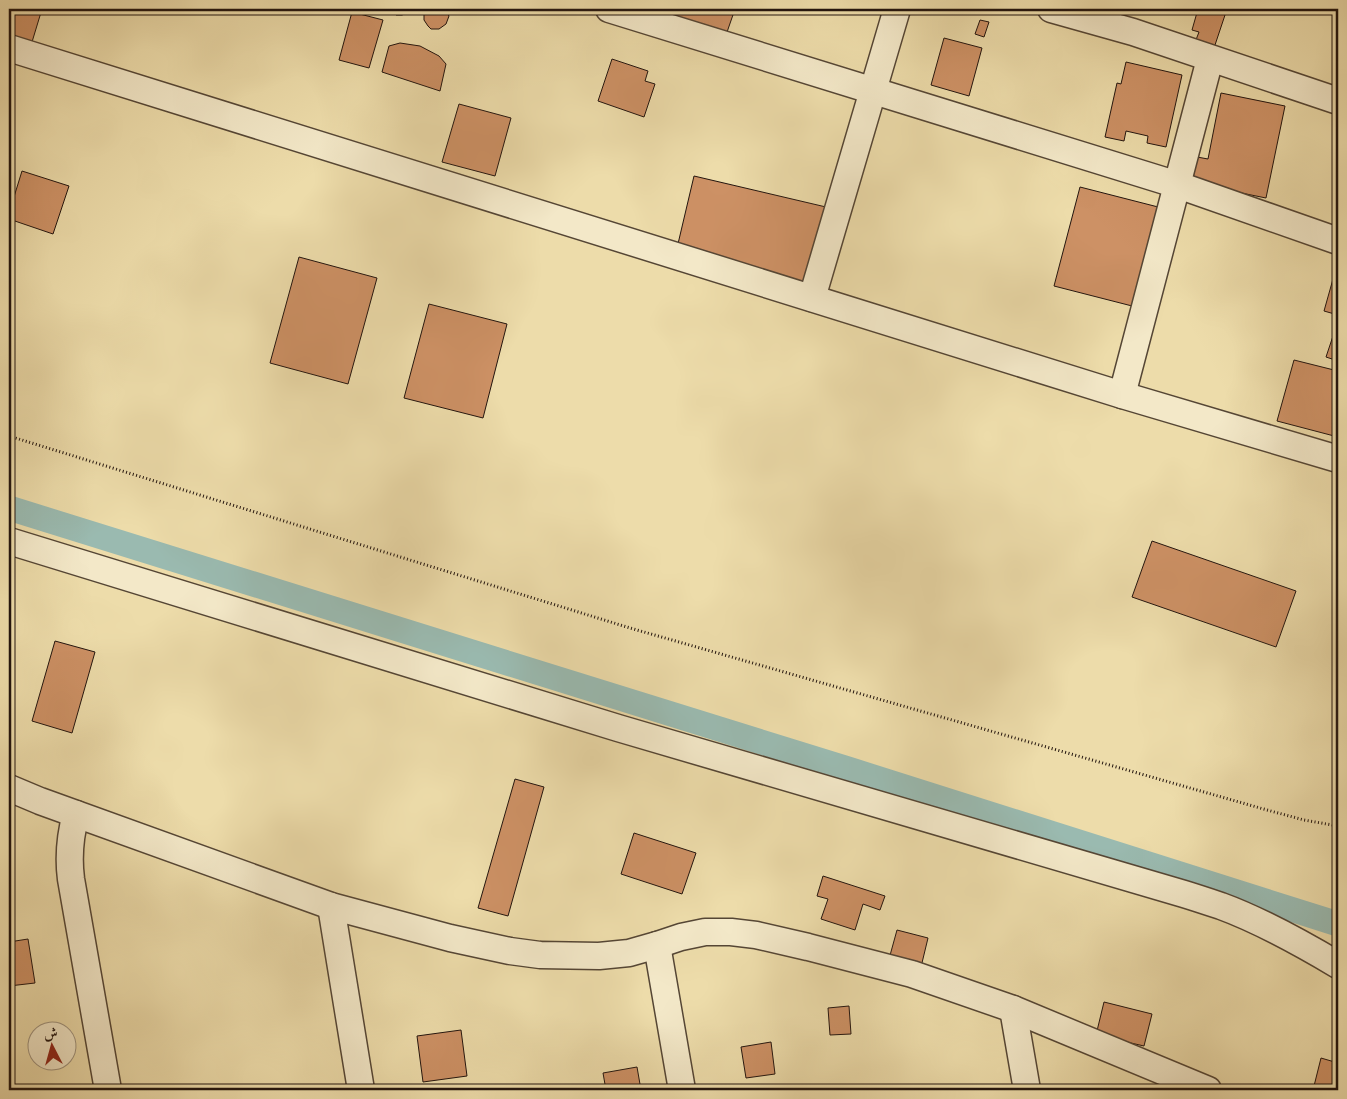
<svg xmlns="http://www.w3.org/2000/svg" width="1347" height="1099" font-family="'IM FELL DW Pica',Amiri,serif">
	<rect width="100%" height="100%" fill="#eddcaa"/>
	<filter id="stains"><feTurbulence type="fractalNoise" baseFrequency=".004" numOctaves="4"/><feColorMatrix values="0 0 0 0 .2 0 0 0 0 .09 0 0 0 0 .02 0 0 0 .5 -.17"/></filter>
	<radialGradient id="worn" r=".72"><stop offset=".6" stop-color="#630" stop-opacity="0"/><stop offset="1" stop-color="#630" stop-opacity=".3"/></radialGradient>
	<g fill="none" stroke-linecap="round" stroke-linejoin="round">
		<!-- canal -->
		<polyline stroke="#9abab0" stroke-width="25" points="9,508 848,769 1338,924"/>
	</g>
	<!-- building -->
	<g fill="#cd9165" stroke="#22140e">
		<polygon points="9,9 42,9 32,42 9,35"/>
		<polygon points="392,9 409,9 407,13 402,15 396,15"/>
		<polygon points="426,9 445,9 449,16 446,24 439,29 431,29 428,26 424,20 424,12"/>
		<polygon points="675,9 735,9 726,35 672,18"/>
		<polygon points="1198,9 1227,9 1213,51 1194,45 1199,32 1192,30"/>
		<polygon points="352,12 383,20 369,68 339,60"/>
		<polygon points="980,20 989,22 984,37 975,34"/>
		<polygon points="944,38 982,48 969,96 931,85"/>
		<polygon points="400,43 420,46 439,56 446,64 440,91 382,72 389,46"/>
		<polygon points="612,59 648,71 645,81 655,84 644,117 598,101"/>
		<polygon points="1126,62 1182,75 1166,147 1147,143 1148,136 1126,131 1124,141 1105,137 1117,83 1121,84"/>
		<polygon points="1221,93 1285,106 1266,198 1192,183 1197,157 1208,159"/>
		<polygon points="459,104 511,118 495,176 442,162"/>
		<polygon points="22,171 69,186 53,234 9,219 9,213"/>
		<polygon points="694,176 826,207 807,287 677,248"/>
		<polygon points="1080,187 1162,208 1136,307 1054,286"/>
		<polygon points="299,257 377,278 348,384 270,363"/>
		<polygon points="1333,279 1338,281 1338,315 1324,311"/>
		<polygon points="429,304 507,324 483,418 404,398"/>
		<polygon points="1336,327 1338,328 1338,361 1326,357"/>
		<polygon points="1294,360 1338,371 1338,437 1277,421"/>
		<polygon points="1152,541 1296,591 1276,647 1132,597"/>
		<polygon points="55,641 95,652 72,733 32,721"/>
		<polygon points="515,779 544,787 508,916 478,908"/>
		<polygon points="634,833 696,853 682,894 621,874"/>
		<polygon points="823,876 885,896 880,910 863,904 855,930 821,919 828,899 817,896"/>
		<polygon points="897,930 928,938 921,967 889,959"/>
		<polygon points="28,939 35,983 9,986 9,942"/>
		<polygon points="1104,1002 1152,1014 1144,1046 1096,1035"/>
		<polygon points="849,1006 851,1034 830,1035 828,1008"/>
		<polygon points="461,1030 467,1076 423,1082 417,1036"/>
		<polygon points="771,1042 775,1074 746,1078 741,1047"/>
		<polygon points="1321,1058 1338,1063 1338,1090 1313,1090"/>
		<polygon points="637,1067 641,1090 603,1090 606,1090 603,1073"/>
	</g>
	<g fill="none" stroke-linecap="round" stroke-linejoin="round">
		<defs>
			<g id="street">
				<polyline points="609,9 1178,185 1338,241"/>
				<polyline points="1051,9 1133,32 1338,101"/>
				<polyline points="9,48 1122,395 1338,459"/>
				<polyline points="812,298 897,9"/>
				<polyline points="1122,395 1210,59"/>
				<path d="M9,541L618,728L1184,894C1197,898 1209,902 1221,906C1262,921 1301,943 1338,965"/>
				<polyline points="9,788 40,801 331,906 450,938 510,951 540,955 599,956 629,953 657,945 681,937 705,932 731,932 756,935 808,947 912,974 1013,1009 1208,1090"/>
				<path d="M76,814C70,836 68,856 71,879L108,1090"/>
				<polyline points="331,906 361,1090"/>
				<polyline points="657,945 682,1090"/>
				<polyline points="1013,1009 1027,1090"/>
			</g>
		</defs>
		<!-- street casing -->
		<use href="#street" stroke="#554635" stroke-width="29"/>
		<!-- path -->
		<polyline stroke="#22140e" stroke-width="3" stroke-dasharray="1 2.5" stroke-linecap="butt" points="9,436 630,628 1267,810 1304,820 1338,826"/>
		<!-- street -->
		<use href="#street" stroke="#f3e8c8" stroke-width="26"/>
	</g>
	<!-- margin -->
	<rect width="1347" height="1099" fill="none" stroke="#eddcaa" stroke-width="30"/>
	<rect x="10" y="10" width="1327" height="1079" fill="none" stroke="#22140e" stroke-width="2.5"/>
	<rect x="15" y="15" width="1317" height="1069" fill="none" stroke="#22140e"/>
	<!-- north arrow -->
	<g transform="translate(52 1046) rotate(354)"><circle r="24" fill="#f3e8c8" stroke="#9f937e"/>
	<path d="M0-4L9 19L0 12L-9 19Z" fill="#8f2418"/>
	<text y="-8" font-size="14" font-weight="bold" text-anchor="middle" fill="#22140e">ش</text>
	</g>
	<rect width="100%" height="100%" filter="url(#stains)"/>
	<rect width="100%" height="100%" fill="url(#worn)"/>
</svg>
